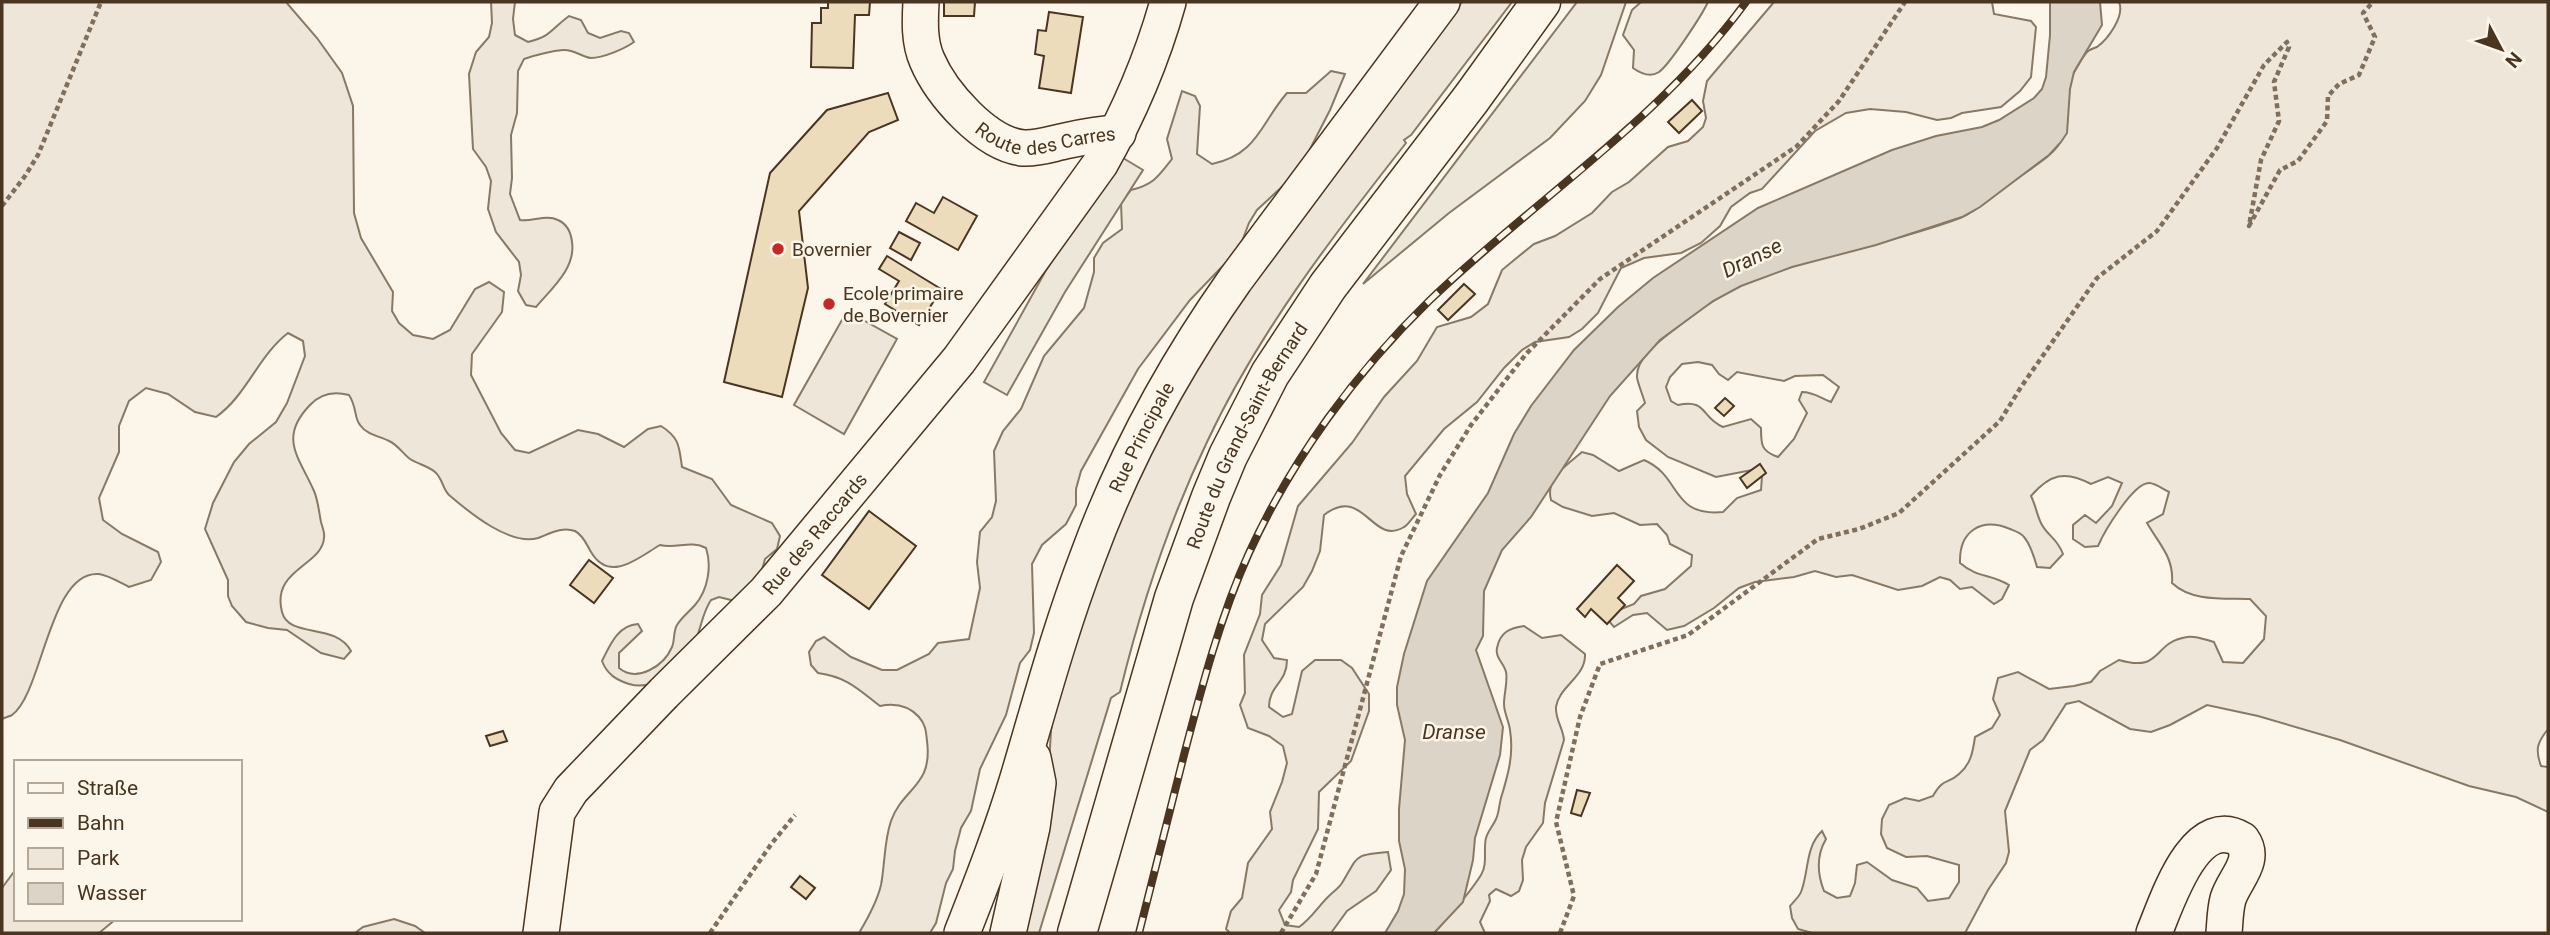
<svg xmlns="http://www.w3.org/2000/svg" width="2550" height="935" font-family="Roboto,sans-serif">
	<rect width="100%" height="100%" fill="#fbf6e9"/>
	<!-- green -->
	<g fill="#ede6d9" stroke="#887966" stroke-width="2" fill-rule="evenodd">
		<path d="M2,2H286L317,38L342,73L353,106L354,213L361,238L393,292L392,311L399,323L413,335L433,339L450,330L475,289L489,282L504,292L502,312L472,354L471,375L501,433L515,450L529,453L578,430L598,434L624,447L648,429L661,426C680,438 679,447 682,467L712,479L731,505L772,523L780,536L777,549L765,559L762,570L743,603L719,597L711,600C701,615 701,632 693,645C681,667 656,692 629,684C616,680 607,674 602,661C610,645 618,625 638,624L642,631L619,653V668C637,683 664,666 672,647C675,640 673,632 677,625C682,617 689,612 695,605C708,590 712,566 706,548C691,540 676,549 660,545C639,557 610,584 591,552C587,545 583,535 575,531C562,526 549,534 538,538C510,546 470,513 449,495C442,488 443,479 435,472C428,466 418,464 410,459C403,454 398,445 389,441C379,436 367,435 360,425C354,418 357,407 349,395C334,391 321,393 310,405C278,438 299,457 314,491C318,500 319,512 321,522C322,526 325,533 324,538C322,566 271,569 282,612C289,639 335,622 351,651L344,659L321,653L287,630L268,628L246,622L232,606L228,596V580L205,529L213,503L234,462L249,444L276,422L287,403L305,356L303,341L288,333C258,356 247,395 216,417L195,412L168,394L146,388L129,401L119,426V452L99,498L103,520L122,534L158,552L161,562L151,580L129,587C121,583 108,575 99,574C49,570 43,693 12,715C11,716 3,718 2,719Z"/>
		<path d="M491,2H515L513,19L515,35L528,42C552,36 550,30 569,16L581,20L588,33L600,38L621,31L629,33L634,42C624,49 603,58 591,58C581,57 574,49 563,50C551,51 536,55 524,59L518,71L517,113L511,135L512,178L510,194L520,220C532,222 546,214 558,220C567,224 571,233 572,242C576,268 552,288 536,307L526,305L518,291L521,275L519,262L496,232L488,209L491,181L486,167L473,149L469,74L476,52L489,37L492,23Z"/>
		<path d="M1462,2H1512L1411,135L1404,140L1406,143C1332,237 1258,333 1207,442C1169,521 1141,606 1120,692L1111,698L1039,933H1017L1049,765L1051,730L1054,713L1097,575L1148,454L1220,330L1330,178Z"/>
		<path d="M1641,2H1708C1702,15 1670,64 1659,72C1650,78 1640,73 1633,68L1634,50L1623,35L1632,10Z"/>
		<path d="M1774,2H1992L1994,14L2031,21L2036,27L2031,77L2020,91L2001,107L1962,113L1951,118L1937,120L1906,112L1870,109L1846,113L1815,131L1762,189L1750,193L1731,207L1720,226L1701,243L1681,253L1644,258L1621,268L1598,313L1582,329L1569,337L1535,342L1522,350L1504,368L1477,402L1444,429L1405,476L1407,494L1416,514C1412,518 1408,525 1404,527C1372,547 1364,484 1324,515L1320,551L1312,571L1303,587L1265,624L1262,640L1274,658L1287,660C1287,683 1269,685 1269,707L1283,717L1292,714L1302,671L1315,660H1341L1352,668L1369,694V711L1351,761L1319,792L1318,829L1293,880L1291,892L1279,910L1285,925L1299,927C1312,918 1319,905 1330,895C1334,891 1339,888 1342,883C1359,855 1353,855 1388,852L1391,870L1376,891L1347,911L1331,933H1230L1226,929L1231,911L1242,898L1248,863L1272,829L1270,812L1282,782L1287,763L1283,746L1269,736L1248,728L1240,705L1245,693L1244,655L1260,614L1262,595L1281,565L1298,506L1352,443L1384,397L1417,361L1437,327L1471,317L1488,304L1502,270L1519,256L1534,244L1555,236L1592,213L1612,192L1629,182L1668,147L1688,141L1703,127L1706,118L1703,101L1707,81Z"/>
		<path d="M2119,2H2548V729C2537,743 2535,749 2541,766L2548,767V812L2516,797L2469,786L2340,740L2258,716L2207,705L2170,725L2151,732L2130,729L2079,701L2066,704L2043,740L2030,750L2005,811L2009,852L2006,863L1988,890L1965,933H1812L1798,929L1792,918L1790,906C1794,901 1799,897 1801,892C1809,872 1805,847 1822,831L1826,839C1816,856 1817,873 1824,891L1837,898L1850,896L1855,883L1857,865L1867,862L1892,880L1917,888L1928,901L1949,898L1959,882V865L1927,856L1906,857L1887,848L1881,834L1882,819L1889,805L1905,798L1919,801L1933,796C1944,777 1947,785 1959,774C1971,764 1973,751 1975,737L1992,728L2000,715L1993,699L1998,678L2018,672L2049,689L2074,686L2091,682L2100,671L2119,660C2163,673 2152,642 2187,637C2195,635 2206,640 2214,642L2223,662L2243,663L2264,639L2266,616L2250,599C2224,598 2192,602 2172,583C2174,557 2159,544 2147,523L2163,514L2169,492C2163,489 2155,483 2149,483C2133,483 2104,532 2098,546L2085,547L2073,539V525L2085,515L2096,523L2112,506L2122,483L2108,477L2091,484C2065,470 2050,474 2031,496C2036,506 2037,516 2042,525C2049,537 2057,538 2063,554L2050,568L2037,567C2034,557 2031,545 2024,537C2021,533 2015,531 2010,529C1981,517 1959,531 1960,563C1979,579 1990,573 2009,585L2002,599L1994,604L1972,587L1960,589L1950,580L1940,577L1922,586L1898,590L1852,575L1836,577L1815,571L1794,577L1755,582L1739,588L1714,608L1684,626L1667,630L1647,613L1633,615L1614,627L1608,620L1609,614L1634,604L1641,596L1665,589L1691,566L1692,555L1670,544L1667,535L1657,524L1640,525L1614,513L1592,516L1563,507L1551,500C1545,478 1567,465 1582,452L1593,455L1619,471L1644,460C1682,476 1670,517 1723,512L1737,498L1761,490L1762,476L1752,470L1716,477L1668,457L1646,440L1639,427L1637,411L1645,403C1643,396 1637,381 1637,377C1636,359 1658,342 1671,332C1693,315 1716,297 1742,285C1811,255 1889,245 1960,218C1975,212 1987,201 2000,191C2015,179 2032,169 2047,157C2083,128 2057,99 2076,69C2079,64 2083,56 2087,52C2089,50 2094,48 2097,47C2108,39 2125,16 2119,2ZM1698,362L1712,365L1719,374L1728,380L1737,372L1784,381L1795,376L1823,375L1839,387L1831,402C1820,398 1814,392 1802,392L1799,400L1807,413L1794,439L1778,457C1761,451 1761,445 1761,428L1751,419L1723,427C1700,417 1708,399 1678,405L1671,401L1666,387L1670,377L1682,364Z"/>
		<path d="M1331,71L1345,74L1330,110L1307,155L1286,183L1257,210L1249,223L1239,249L1190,300L1138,369L1081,471L1076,489V505L1066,524L1042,545L1032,564L1034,633L1030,650L1020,663L1006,715L980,769L971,811L961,828L955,851L953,869L946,883L936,923L930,933H859C868,918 877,902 881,885C885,864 884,841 891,821C903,787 933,787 927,741C926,732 926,725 919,717C908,705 895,703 880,706C858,689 847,677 818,673L811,665L809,652L816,641L824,637L851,657L882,670H897L929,654L938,643L969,639L980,588L977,562L980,532L992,517L996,501L994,451L1003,431L1021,409L1044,356L1084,308L1094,272V258L1103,243L1122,229L1121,203L1131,190C1153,185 1158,177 1172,159L1167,139L1182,91L1195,96L1200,106L1197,154L1212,164C1258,154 1260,124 1287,93H1306Z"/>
		<polygon points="847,311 897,339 844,434 794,405"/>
		<path d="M1524,626L1542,638L1561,635L1585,654C1586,677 1559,686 1556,707C1555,719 1563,728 1564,740L1545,803L1543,823L1526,847L1522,860L1523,880L1519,891L1511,896L1496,889L1489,895L1490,901L1480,922L1485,933H1434C1451,914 1467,897 1481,875C1488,864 1483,850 1486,838C1488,831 1493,826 1496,819C1499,813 1499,805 1501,798C1508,775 1514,755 1510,730C1509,721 1504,713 1504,704C1504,693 1508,682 1506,672C1504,663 1495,658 1497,648C1500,632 1510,628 1524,626Z"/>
		<polygon points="16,869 16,919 116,919 99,933 2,933 2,888"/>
		<polygon points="394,919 415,926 425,933 355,933 363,927"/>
	</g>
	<!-- parking -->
	<g fill="#ede7d9" stroke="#887966" stroke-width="2">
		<polygon points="1577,2 1626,2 1601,75 1585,101 1550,138 1449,213 1363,284"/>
		<polygon points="1123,158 1143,170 1065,292 1007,395 984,382 1045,272 1088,206"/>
	</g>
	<!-- water -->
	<polygon fill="#dcd4c6" stroke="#887966" stroke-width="2" points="2050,2 2100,2 2102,25 2074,72 2070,89 2067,133 2061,142 2049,155 1980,207 1962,217 1876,245 1792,267 1741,286 1713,301 1660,340 1610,396 1531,517 1502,550 1484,591 1483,636 1476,650 1503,727 1500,755 1475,838 1473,860 1463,902 1434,933 1385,933 1398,911 1404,894 1405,869 1399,841 1399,809 1405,740 1397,705 1397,687 1404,654 1427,581 1488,493 1514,434 1531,406 1574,350 1618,307 1653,278 1758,208 1892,150 1936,136 1982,127 1999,120 2034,98 2042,89 2046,77 2050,35"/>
	<!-- building -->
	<g fill="#ecdcbc" stroke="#4a3520" stroke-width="2">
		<polygon points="828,2 870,2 869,15 855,15 853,68 811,67 812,23 821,23 821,8 828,8"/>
		<polygon points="944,2 975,2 974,16 944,16"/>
		<polygon points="1049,12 1083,17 1071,93 1039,88 1044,56 1035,54 1038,30 1046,31"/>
		<polygon points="888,93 898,120 869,132 799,211 808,288 782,397 724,382 770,173 827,110"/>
		<polygon points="1692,100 1702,111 1679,133 1668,122"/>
		<polygon points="943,197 977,216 958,250 906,221 916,203 934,213"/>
		<polygon points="899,232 920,243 911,260 890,248"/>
		<polygon points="887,256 941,289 919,325 885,304 899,281 879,269"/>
		<polygon points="1464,284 1475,294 1448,320 1438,310"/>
		<polygon points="1725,398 1734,406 1724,416 1715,408"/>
		<polygon points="1760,464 1766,473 1747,488 1740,478"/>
		<polygon points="869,511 916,546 869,609 822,575"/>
		<polygon points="589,560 613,578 594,603 570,585"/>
		<polygon points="1617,565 1634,581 1618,598 1625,605 1607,624 1591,609 1585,617 1577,609"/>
		<polygon points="503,731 507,741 490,746 486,736"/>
		<polygon points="1577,790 1590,793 1581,816 1571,813"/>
		<polygon points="800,876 815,888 806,899 791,887"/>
	</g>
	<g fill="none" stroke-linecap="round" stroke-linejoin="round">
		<defs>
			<g id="minor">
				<path id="s1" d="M921,2C920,21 919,42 927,60C941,93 985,144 1023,148C1037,149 1051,144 1065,141C1083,137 1100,134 1118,133"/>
				<path id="s2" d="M541,933L557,812L571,790L664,693L766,592L959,360L1100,164C1129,113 1152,59 1168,2"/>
				<path id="s3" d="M962,933C982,882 1002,831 1018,778C1040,704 1060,629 1088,556C1124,458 1175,365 1235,280L1442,2"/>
				<polyline points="1008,933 1032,827 1038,783 1033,758"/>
				<path d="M2154,933C2167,902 2195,811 2242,840C2257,861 2234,879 2228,899C2225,910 2225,922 2224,933"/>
			</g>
			<g id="major">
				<path id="s4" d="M1077,933L1174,598L1211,497L1228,456L1270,374L1328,286L1471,99L1541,2"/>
			</g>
		</defs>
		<!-- minor casing -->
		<use href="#minor" stroke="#4a3520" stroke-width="38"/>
		<!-- major casing -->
		<use href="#major" stroke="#4a3520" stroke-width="41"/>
		<!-- path -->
		<g stroke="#7f6f5c" stroke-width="4.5" stroke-dasharray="5 3.5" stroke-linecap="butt">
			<polyline points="2,206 25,176 38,155 101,2"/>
			<polyline points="710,933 772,843 795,815"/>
			<polyline points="1281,933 1316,874 1401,556 1440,475 1471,425 1526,354 1600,279 1797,146 1839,101 1905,2"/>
			<polyline points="1560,933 1574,896 1556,822 1580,717 1600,664 1688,635 1818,539 1859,529 1899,513 2000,421 2021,387 2097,278 2157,231 2217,148 2264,65 2287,42 2289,47 2274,82 2279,121 2261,160 2249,226 2280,170 2298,161 2327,121 2328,96 2339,84 2359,75 2375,37 2363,13 2373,2"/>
		</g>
		<!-- minor -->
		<use href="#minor" stroke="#fbf6e9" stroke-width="35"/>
		<!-- major -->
		<use href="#major" stroke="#fbf6e9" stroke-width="38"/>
		<defs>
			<path id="rail" d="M1139,933C1154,874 1169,814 1184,755C1202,686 1220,617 1249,553C1292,459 1356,372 1429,301C1534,200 1659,121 1746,2"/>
		</defs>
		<!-- rail casing -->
		<use href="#rail" stroke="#4a3520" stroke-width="8"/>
		<!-- rail -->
		<use href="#rail" stroke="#fbf6e9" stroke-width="5" stroke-dasharray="16" stroke-linecap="butt"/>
	</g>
	<!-- markers -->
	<g fill="#c62828" stroke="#fbf6e9" stroke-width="2.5">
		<circle cx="778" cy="249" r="7"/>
		<circle cx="829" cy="304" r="7"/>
	</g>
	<g text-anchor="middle" stroke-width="5" stroke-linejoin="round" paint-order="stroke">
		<!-- street labels -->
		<g font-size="19" fill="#4a3520" stroke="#fbf6e9">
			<text dy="7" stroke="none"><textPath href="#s1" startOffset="215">Route des Carres</textPath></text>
			<text dy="7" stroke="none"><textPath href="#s3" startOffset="528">Rue Principale</textPath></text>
			<text dy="7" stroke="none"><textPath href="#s4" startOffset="527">Route du Grand-Saint-Bernard</textPath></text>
			<text dy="7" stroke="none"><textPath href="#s2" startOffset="502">Rue des Raccards</textPath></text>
		</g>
		<!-- poi labels -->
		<g font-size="19" fill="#4a3520" stroke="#fbf6e9" text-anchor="start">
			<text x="792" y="256">Bovernier</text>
			<text x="843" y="300">Ecole primaire<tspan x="843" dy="22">de Bovernier</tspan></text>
		</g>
		<!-- water labels -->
		<g font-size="21" font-style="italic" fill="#4a3520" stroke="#fbf6e9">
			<text transform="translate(1752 258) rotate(-26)" y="7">Dranse</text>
			<text x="1454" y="739">Dranse</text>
		</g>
	</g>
	<!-- border -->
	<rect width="2550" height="935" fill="none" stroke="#4a3520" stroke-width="7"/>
	<!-- legend -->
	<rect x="14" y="760" width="228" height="161" fill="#fbf6e9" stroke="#b4a999" stroke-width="2"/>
	<rect x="28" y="783" width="35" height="10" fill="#fbf6e9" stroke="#b4a999" stroke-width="2"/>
	<text x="77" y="795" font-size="21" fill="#4a3520">Straße</text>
	<rect x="28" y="818" width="35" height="10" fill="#4a3520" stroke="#b4a999" stroke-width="2"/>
	<text x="77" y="830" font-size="21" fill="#4a3520">Bahn</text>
	<rect x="28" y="848" width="35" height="21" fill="#ede6d9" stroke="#b4a999" stroke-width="2"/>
	<text x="77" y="865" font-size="21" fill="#4a3520">Park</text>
	<rect x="28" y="883" width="35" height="21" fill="#dcd4c6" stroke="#b4a999" stroke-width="2"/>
	<text x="77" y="900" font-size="21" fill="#4a3520">Wasser</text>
	<!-- north arrow -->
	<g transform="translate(2501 49) rotate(131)" stroke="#fbf6e9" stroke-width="5" paint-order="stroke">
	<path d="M0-5L12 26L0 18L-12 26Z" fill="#4a3520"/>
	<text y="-10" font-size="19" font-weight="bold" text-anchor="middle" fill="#4a3520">N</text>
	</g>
</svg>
